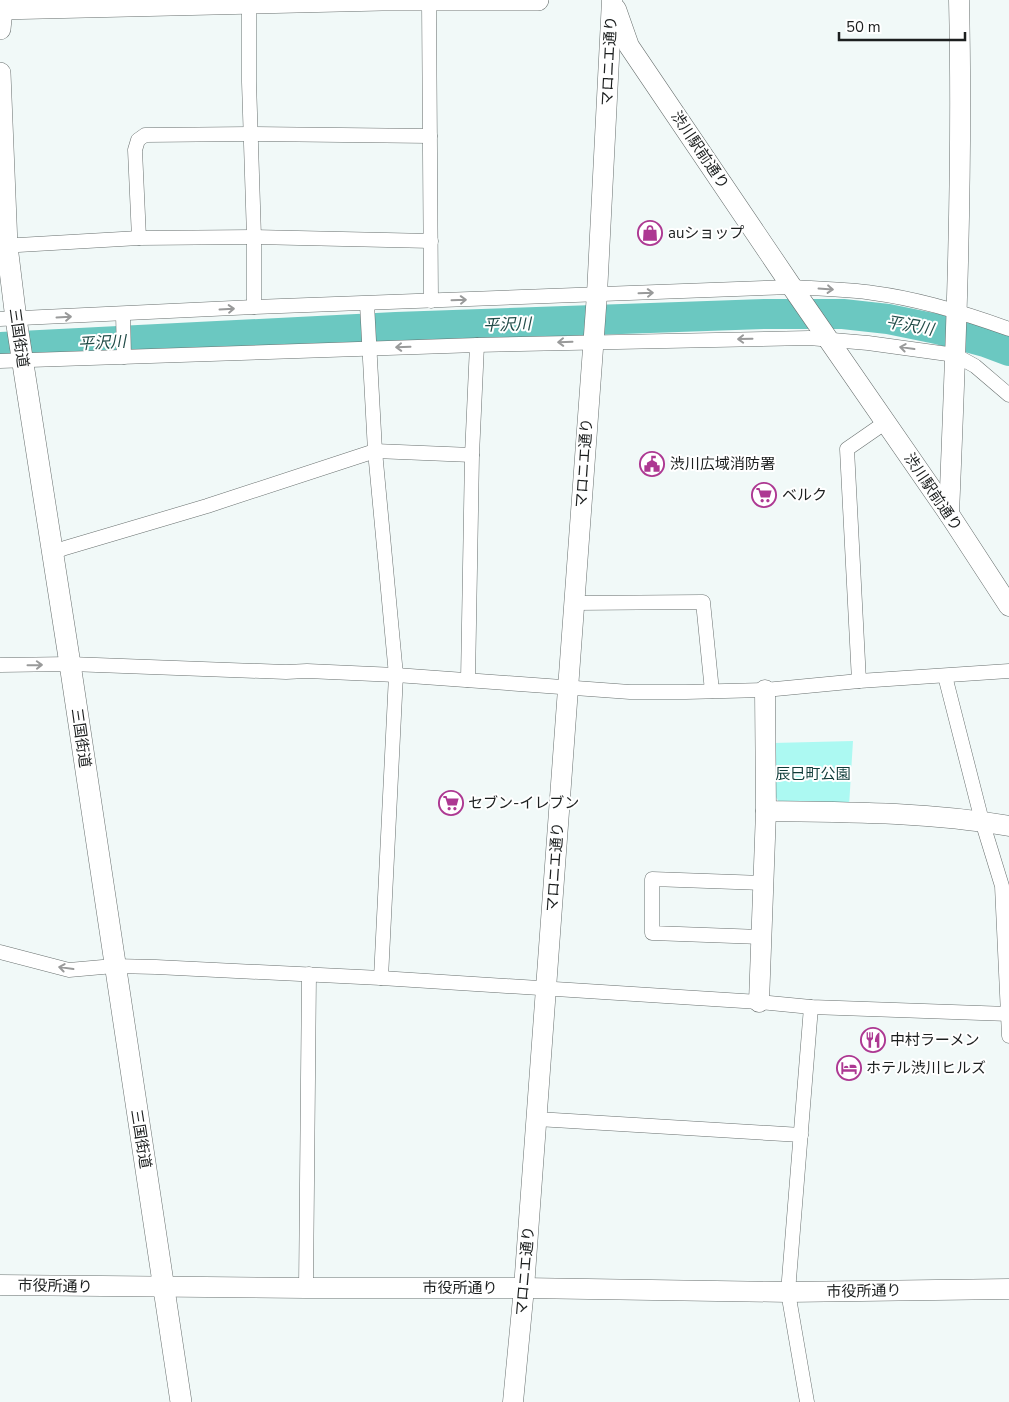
<svg xmlns="http://www.w3.org/2000/svg" width="1009" height="1402" font-family="'Nunito Sans','Noto Sans JP',sans-serif">
	<rect width="100%" height="100%" fill="#f1f9f8"/>
	<!-- green -->
	<polygon fill="#acf9f2" points="853,741 849,806 780,804 773,792 773,743"/>
	<g fill="none" stroke-linecap="round" stroke-linejoin="round">
		<!-- river -->
		<polyline stroke="#6bc8c1" stroke-width="30" points="0,347 396,327 765,314 843,314 888,319 937,329 985,342 1009,351"/>
		<defs>
			<g id="street">
				<polyline points="249,0 249,82 254,237 254,307"/>
				<polyline points="429,1 431,301"/>
				<polyline points="139,238 135,150 138,140 145,135 250,134 430,136"/>
				<polyline points="1,246 139,238 254,237 431,241"/>
				<polyline points="367,304 375,451 396,675 381,978"/>
				<polyline points="123,314 124,357"/>
				<path d="M0,319L254,307L792,287C819,289 846,289 873,293C920,299 965,313 1009,329"/>
				<polyline points="0,361 477,345 809,338 868,343 955,355 975,366 1009,395"/>
				<polyline points="52,553 65,548 207,506 375,451 472,455"/>
				<polyline points="574,603 703,602 712,691"/>
				<polyline points="0,665 70,664 286,672 307,671 396,675 630,692 686,692 765,690 859,681 1009,671"/>
				<polyline points="945,676 982,821 1002,886 1009,1036"/>
				<polyline points="468,680 472,455 477,345"/>
				<polyline points="859,681 847,449 886,422"/>
				<polyline points="761,937 652,933 652,879 763,883"/>
				<polyline points="0,952 69,970 114,966 156,967 381,978 759,1002 811,1007 1009,1014"/>
				<polyline points="537,1119 801,1135"/>
				<polyline points="306,1288 309,974"/>
				<polyline points="807,1402 788,1292 811,1007"/>
			</g>
			<g id="secondary">
				<polyline points="616,9 629,46 792,287 949,514 1009,606"/>
				<path d="M949,514C956,342 963,172 959,0"/>
				<path d="M766,811C847,812 929,812 1009,826"/>
				<polyline points="759,1002 766,811 765,690"/>
				<polyline points="0,1285 306,1288 524,1288 788,1292 1009,1289"/>
				<polyline points="513,1402 524,1288 597,294 612,0"/>
			</g>
			<g id="primary">
				<polyline points="0,9 382,0 538,0"/>
				<polyline points="0,29 3,0"/>
				<polyline points="0,73 7,246 16,319 70,664 181,1402"/>
			</g>
		</defs>
		<!-- street casing -->
		<use href="#street" stroke="#69706f" stroke-width="15"/>
		<!-- secondary casing -->
		<use href="#secondary" stroke="#69706f" stroke-width="21"/>
		<!-- primary casing -->
		<use href="#primary" stroke="#69706f" stroke-width="22"/>
		<!-- street -->
		<use href="#street" stroke="#fff" stroke-width="14"/>
		<!-- secondary -->
		<use href="#secondary" stroke="#fff" stroke-width="20"/>
		<!-- primary -->
		<use href="#primary" stroke="#fff" stroke-width="21"/>
	</g>
	<!-- one-way arrows -->
	<defs><path id="oneway-shaft" d="M-6 0H5M1.5-3L5.5 0L1.5 3" fill="none" stroke-width="1.6" stroke-linecap="round" stroke-linejoin="round" transform="scale(1.25)"/></defs>
	<g stroke="#999a9a">
		<use href="#oneway-shaft" transform="translate(826 289) rotate(4)"/>
		<use href="#oneway-shaft" transform="translate(646 293) rotate(-2)"/>
		<use href="#oneway-shaft" transform="translate(459 300) rotate(-2)"/>
		<use href="#oneway-shaft" transform="translate(227 309) rotate(-3)"/>
		<use href="#oneway-shaft" transform="translate(64 317) rotate(-3)"/>
		<use href="#oneway-shaft" transform="translate(745 339) rotate(179)"/>
		<use href="#oneway-shaft" transform="translate(565 342) rotate(178)"/>
		<use href="#oneway-shaft" transform="translate(403 347) rotate(178)"/>
		<use href="#oneway-shaft" transform="translate(907 348) rotate(-172)"/>
		<use href="#oneway-shaft" transform="translate(35 665) rotate(-1)"/>
		<use href="#oneway-shaft" transform="translate(66 968) rotate(-172)"/>
	</g>
	<!-- icons -->
	<defs>
		<symbol id="shop-ring" viewBox="-11 -11 22 22"><circle r="9.5" fill="#fff" stroke="#ad3892" stroke-width="1.5"/><path d="M-5-2.5h2.3a2.7 3.5 0 0 1 5.4 0H5L5.5 6h-11ZM-1.5-2.5h3a1.5 2.3 0 0 0-3 0Z" fill="#ad3892"/></symbol>
		<symbol id="civic-ring" viewBox="-11 -11 22 22"><circle r="9.5" fill="#fff" stroke="#ad3892" stroke-width="1.5"/><path d="M-.6-6.5H3V-4.5H.6V-3L4-1V1h2V6H-6V1h2V-1L-.6-3ZM-1.2 2.5V6h2.4V2.5Z" fill="#ad3892"/></symbol>
		<symbol id="supermarket-ring" viewBox="-11 -11 22 22"><circle r="9.5" fill="#fff" stroke="#ad3892" stroke-width="1.5"/><path d="M-6-5.5h2.5l.6 2H6L4.5 2H-2.5L-4.4-4H-6ZM-1.5 3.2a1.3 1.3 0 1 0 .1 0ZM3 3.2a1.3 1.3 0 1 0 .1 0Z" fill="#ad3892"/></symbol>
		<symbol id="restaurant-ring" viewBox="-11 -11 22 22"><circle r="9.5" fill="#fff" stroke="#ad3892" stroke-width="1.5"/><path d="M-5-6h1v4h1v-4h1v4h1v-4h1v5L-1.5 .5V6h-2V.5L-5-1ZM5-6V6H3V1.5H1.5Q1.5-4 5-6Z" fill="#ad3892"/></symbol>
		<symbol id="hotel-ring" viewBox="-11 -11 22 22"><circle r="9.5" fill="#fff" stroke="#ad3892" stroke-width="1.5"/><path d="M-6-4.5h1.5V1H6V5H4.5V3h-9V5H-6ZM-4 0a1.8 1.8 0 1 1 3.6 0ZM.5 0V-2.5h3Q6-2.5 6 0Z" fill="#ad3892"/></symbol>
	</defs>
	<g fill-rule="evenodd">
		<use href="#shop-ring" x="636" y="219" width="28" height="28"/>
		<use href="#civic-ring" x="638" y="450" width="28" height="28"/>
		<use href="#supermarket-ring" x="750" y="481" width="28" height="28"/>
		<use href="#supermarket-ring" x="437" y="789" width="28" height="28"/>
		<use href="#restaurant-ring" x="859" y="1026" width="28" height="28"/>
		<use href="#hotel-ring" x="835" y="1054" width="28" height="28"/>
	</g>
	<g text-anchor="middle" stroke-width="4" stroke-linejoin="round" paint-order="stroke">
		<!-- street labels -->
		<g font-size="15" fill="#1c1f1f" stroke="#fff">
			<text transform="translate(609 61) rotate(-87)" y="5">マロニエ通り</text>
			<text transform="translate(700 150) rotate(56)" y="5">渋川駅前通り</text>
			<text transform="translate(19 338) rotate(82)" y="5">三国街道</text>
			<text transform="translate(584 463) rotate(-86)" y="5">マロニエ通り</text>
			<text transform="translate(933 492) rotate(56)" y="5">渋川駅前通り</text>
			<text transform="translate(81 738) rotate(82)" y="5">三国街道</text>
			<text transform="translate(555 867) rotate(-86)" y="5">マロニエ通り</text>
			<text transform="translate(141 1139) rotate(81)" y="5">三国街道</text>
			<text transform="translate(525 1271) rotate(-85)" y="5">マロニエ通り</text>
			<text transform="translate(55 1286) rotate(1)" y="5">市役所通り</text>
			<text x="460" y="1293">市役所通り</text>
			<text transform="translate(864 1291) rotate(-1)" y="5">市役所通り</text>
		</g>
		<!-- poi labels -->
		<g font-size="15" fill="#1c1f1f" stroke="#fff" text-anchor="start">
			<text x="668" y="238">auショップ</text>
			<text x="670" y="469">渋川広域消防署</text>
			<text x="782" y="500">ベルク</text>
			<text x="468" y="808">セブン-イレブン</text>
			<text x="890" y="1045">中村ラーメン</text>
			<text x="866" y="1073">ホテル渋川ヒルズ</text>
		</g>
		<!-- park labels -->
		<g font-size="15" fill="#0e3b38" stroke="#fff">
			<text x="813" y="779">辰巳町公園</text>
		</g>
		<!-- water labels -->
		<g font-size="16" font-style="italic" fill="#214c48" stroke="#fff">
			<text transform="translate(507 324) rotate(-2)" y="6">平沢川</text>
			<text transform="translate(910 325) rotate(10)" y="6">平沢川</text>
			<text transform="translate(102 342) rotate(-3)" y="6">平沢川</text>
		</g>
	</g>
	<!-- scale -->
	<path d="M839 32v8h126v-8" fill="none" stroke="#1c1f1f" stroke-width="2.5"/>
	<text x="846" y="32" font-size="15" fill="#1c1f1f" stroke="#ffffff" stroke-width="4" paint-order="stroke">50 m</text>
</svg>
